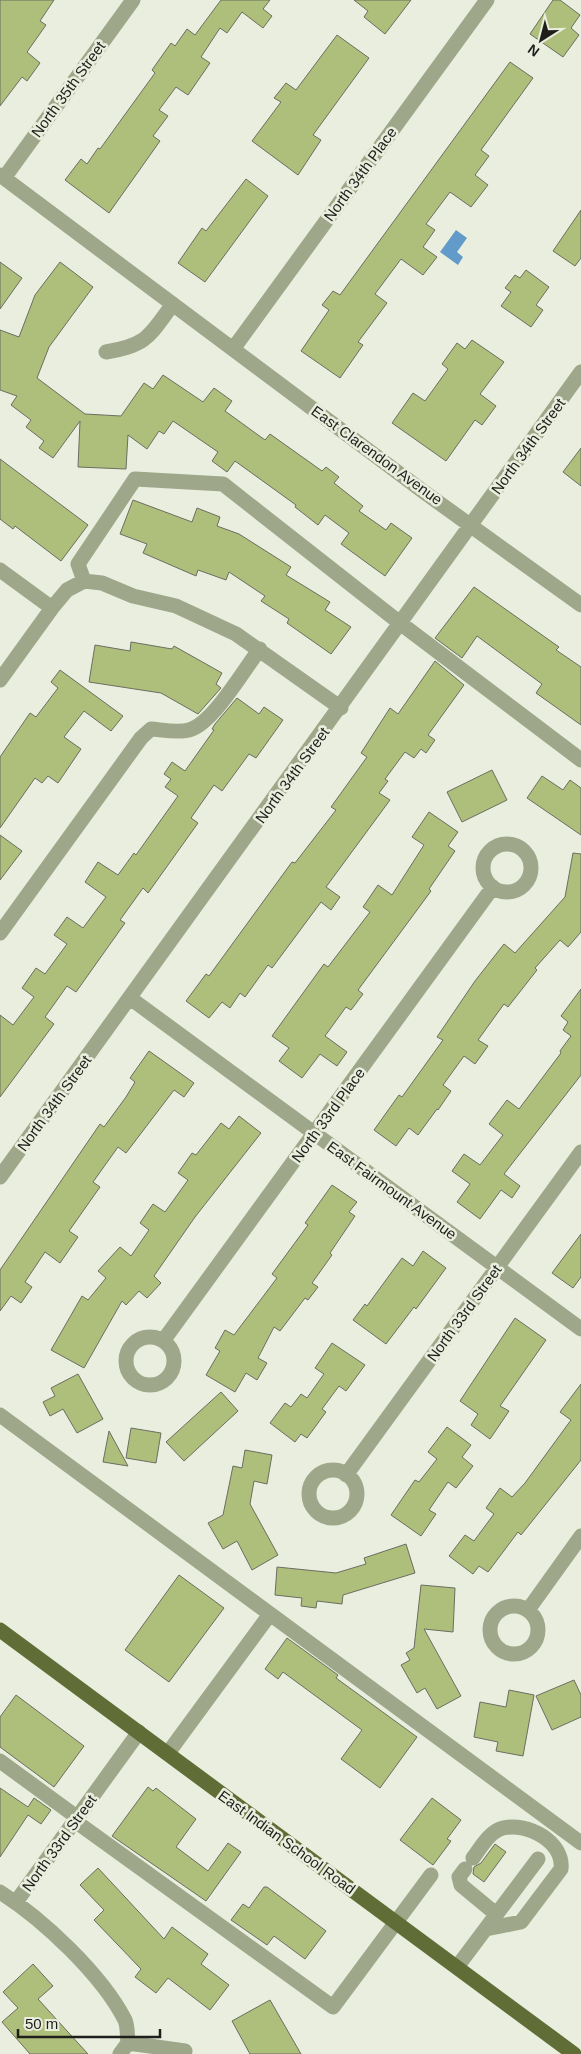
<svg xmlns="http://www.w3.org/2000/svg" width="581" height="2054" font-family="Helvetica,sans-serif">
<rect width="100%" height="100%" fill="#eaeede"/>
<path fill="#629bca" d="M 456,230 L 467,238 L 457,252 L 463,257 L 458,265 L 440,252 Z"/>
<path fill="#aebe7b" stroke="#6b6e61" d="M 0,0 L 54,0 L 40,21 L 46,25 L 27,52 L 40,63 L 27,81 L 22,77 L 0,106 Z
M 221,0 L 270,0 L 263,9 L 272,16 L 263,28 L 242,12 L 227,33 L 220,28 L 201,57 L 210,63 L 188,95 L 176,87 L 159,110 L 168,116 L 153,136 L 160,141 L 109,213 L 65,180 L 81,159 L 87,164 L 98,148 L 100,149 L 155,73 L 152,70 L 171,43 L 175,46 L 187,29 L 195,35 Z
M 354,0 L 411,0 L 385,34 L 364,17 L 368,11 Z
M 553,0 L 560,0 L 580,15 L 571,28 L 579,35 L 563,57 L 530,34 Z
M 337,35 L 369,58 L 313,135 L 321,140 L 298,175 L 252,141 L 281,102 L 274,98 L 286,83 L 296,90 Z
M 510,62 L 533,78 L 481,150 L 489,156 L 475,175 L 488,185 L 471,207 L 450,192 L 426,224 L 435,230 L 423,247 L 437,257 L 423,275 L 401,259 L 375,294 L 387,303 L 358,342 L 363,345 L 340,378 L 301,351 L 329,310 L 322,305 L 333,291 L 340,295 Z
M 246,179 L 268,196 L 205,282 L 178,263 L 202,228 L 206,231 Z
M 581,210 L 581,258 L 575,266 L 553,251 Z
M 0,262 L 22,278 L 0,309 Z
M 60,262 L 93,287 L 49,347 L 37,378 L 85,414 L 121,416 L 144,383 L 153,389 L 163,375 L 203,402 L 214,388 L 232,401 L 225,411 L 265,440 L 270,434 L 322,471 L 326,467 L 339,477 L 334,483 L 363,506 L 359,511 L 386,530 L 391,523 L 412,538 L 385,576 L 341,544 L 349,533 L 325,515 L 318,525 L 295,507 L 296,505 L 235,461 L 227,472 L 212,461 L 218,452 L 173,421 L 164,434 L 159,431 L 147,449 L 128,435 L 126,469 L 78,467 L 80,421 L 53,458 L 39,448 L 44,441 L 26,427 L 31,420 L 11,405 L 17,396 L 0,390 L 0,330 L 19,337 L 35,295 Z
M 526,270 L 549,287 L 536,305 L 543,310 L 531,327 L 501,306 L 511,292 L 505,288 L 515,275 L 520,278 Z
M 472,340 L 504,362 L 480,394 L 496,406 L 482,425 L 475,420 L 446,461 L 392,423 L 413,393 L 425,401 L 448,369 L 442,364 L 457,343 L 465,349 Z
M 581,448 L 581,486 L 563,472 Z
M 0,459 L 88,525 L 61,561 L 15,526 L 13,529 L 0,519 Z
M 133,500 L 192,522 L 197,508 L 220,517 L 217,526 L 239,534 L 291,567 L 286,575 L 330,602 L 325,610 L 351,627 L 331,654 L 287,623 L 289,619 L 261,601 L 265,596 L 229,572 L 226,580 L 198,570 L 196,576 L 143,553 L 147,544 L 120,534 Z
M 474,587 L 559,647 L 556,650 L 581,667 L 581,725 L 536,693 L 542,684 L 477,636 L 462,658 L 435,638 Z
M 131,642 L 172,649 L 174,646 L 222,673 L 216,684 L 221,688 L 198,714 L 161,693 L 89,682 L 95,645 L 130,651 Z
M 435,661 L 464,685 L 428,735 L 435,740 L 426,753 L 421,749 L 414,758 L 405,752 L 385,779 L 388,781 L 379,793 L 390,800 L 326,887 L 340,897 L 331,910 L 321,902 L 272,968 L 268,965 L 245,997 L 240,993 L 230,1008 L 222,1002 L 209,1018 L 186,1001 L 206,974 L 209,976 L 292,862 L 295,863 L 336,810 L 331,807 L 367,757 L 361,753 L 390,708 L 398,714 Z
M 60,670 L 123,716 L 111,731 L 84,711 L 64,737 L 81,749 L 58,783 L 48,776 L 42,783 L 35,778 L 0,828 L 0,757 L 30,713 L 36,717 L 58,688 L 51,682 Z
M 237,698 L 259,714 L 264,707 L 283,720 L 256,758 L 249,754 L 222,791 L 214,785 L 191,818 L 198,823 L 148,893 L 143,888 L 120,920 L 125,923 L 76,992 L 67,986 L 45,1017 L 54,1024 L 0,1097 L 0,1015 L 13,1025 L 34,997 L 22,988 L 36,968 L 45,974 L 67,944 L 54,935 L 67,917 L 83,928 L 106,897 L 85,882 L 98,862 L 118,875 L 134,853 L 136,855 L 178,796 L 165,787 L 171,779 L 164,774 L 172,762 L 185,771 L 214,730 L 212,729 L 215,724 Z
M 492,770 L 507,800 L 462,822 L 447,792 Z
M 542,776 L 563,790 L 570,780 L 581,788 L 581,835 L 527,798 Z
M 429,812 L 458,832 L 448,846 L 455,851 L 429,889 L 431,891 L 358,990 L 363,994 L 351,1010 L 346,1007 L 325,1036 L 347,1052 L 337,1066 L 320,1054 L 302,1078 L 279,1061 L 289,1048 L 272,1036 L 324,964 L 328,967 L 370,912 L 363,907 L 378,885 L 392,895 L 424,845 L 412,837 Z
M 0,835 L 22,851 L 0,880 Z
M 573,853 L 581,854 L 581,932 L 568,947 L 560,940 L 535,968 L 537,970 L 508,1007 L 504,1004 L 478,1040 L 488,1046 L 475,1064 L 464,1056 L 443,1085 L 451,1091 L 438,1110 L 437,1109 L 418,1135 L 409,1128 L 396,1146 L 374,1130 L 399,1095 L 402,1097 L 443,1040 L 437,1037 L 475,981 L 504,944 L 515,953 L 565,897 Z
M 581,989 L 581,1075 L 504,1174 L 520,1186 L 512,1198 L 501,1190 L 480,1219 L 457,1202 L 470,1184 L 452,1171 L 464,1154 L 480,1165 L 503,1135 L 489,1124 L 507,1100 L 519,1109 L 561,1053 L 560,1051 L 571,1036 L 563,1030 L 568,1022 L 561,1016 Z
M 149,1051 L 194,1083 L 184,1097 L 174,1090 L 126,1153 L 118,1147 L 93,1182 L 100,1187 L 69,1231 L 78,1237 L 60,1263 L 45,1252 L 25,1282 L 32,1287 L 21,1303 L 11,1296 L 0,1311 L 0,1270 L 100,1124 L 104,1127 L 126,1097 L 135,1082 L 130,1078 Z
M 239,1116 L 261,1133 L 195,1217 L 154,1276 L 161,1283 L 147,1298 L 139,1291 L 126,1305 L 122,1301 L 84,1368 L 51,1350 L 82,1296 L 88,1300 L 106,1278 L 98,1271 L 120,1247 L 131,1256 L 149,1230 L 140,1223 L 153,1204 L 165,1212 L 188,1180 L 178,1173 L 192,1153 L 196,1155 L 221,1123 L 229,1129 Z
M 332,1185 L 357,1202 L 349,1212 L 355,1216 L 330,1253 L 332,1255 L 312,1283 L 318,1287 L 308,1300 L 305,1298 L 280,1331 L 274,1327 L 258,1358 L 267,1363 L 257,1380 L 246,1373 L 235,1392 L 206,1375 L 220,1351 L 215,1348 L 225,1330 L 234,1335 L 277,1278 L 272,1274 L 308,1225 L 305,1223 Z
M 581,1234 L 581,1277 L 573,1288 L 552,1273 Z
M 423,1251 L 446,1268 L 416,1309 L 414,1307 L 386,1344 L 353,1320 L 365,1304 L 367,1306 L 402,1258 L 413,1266 Z
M 515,1318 L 546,1340 L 500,1406 L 509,1411 L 490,1439 L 471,1425 L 478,1414 L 460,1401 Z
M 332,1343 L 365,1365 L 346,1391 L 339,1386 L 322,1409 L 326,1412 L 307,1438 L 301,1434 L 295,1442 L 270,1423 L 285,1403 L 291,1407 L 301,1394 L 307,1398 L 324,1374 L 315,1368 Z
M 78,1374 L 103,1419 L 77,1433 L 63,1409 L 50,1416 L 43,1402 L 55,1396 L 51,1388 Z
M 581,1384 L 581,1460 L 521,1535 L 518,1532 L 488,1572 L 479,1566 L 473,1574 L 449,1556 L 465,1535 L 474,1541 L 494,1514 L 486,1508 L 500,1488 L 512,1497 L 525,1483 L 571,1420 L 560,1412 Z
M 221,1392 L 238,1411 L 184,1461 L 166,1442 Z
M 447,1427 L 471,1445 L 462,1457 L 473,1466 L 456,1488 L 448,1482 L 429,1510 L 436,1514 L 421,1536 L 391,1515 L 415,1480 L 419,1482 L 437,1459 L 428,1452 Z
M 131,1428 L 161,1433 L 156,1463 L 126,1458 Z
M 109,1431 L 128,1466 L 103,1462 Z
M 245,1450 L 272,1455 L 267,1484 L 254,1481 L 250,1504 L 278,1555 L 252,1570 L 237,1541 L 223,1549 L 208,1523 L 223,1515 L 233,1466 L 242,1468 Z
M 406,1544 L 415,1573 L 343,1595 L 342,1604 L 317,1601 L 316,1608 L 301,1606 L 302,1598 L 275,1595 L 277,1567 L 336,1573 L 366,1564 L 364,1558 Z
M 179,1575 L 224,1608 L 169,1682 L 125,1650 Z
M 421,1585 L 455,1588 L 453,1632 L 424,1629 L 461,1696 L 437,1709 L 425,1688 L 417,1693 L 401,1665 L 410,1660 L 406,1653 L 414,1648 Z
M 287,1638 L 338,1675 L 336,1678 L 417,1737 L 380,1788 L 341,1759 L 362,1730 L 283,1672 L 278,1679 L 265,1669 Z
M 574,1680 L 581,1695 L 581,1717 L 552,1730 L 536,1696 Z
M 509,1690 L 534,1695 L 523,1756 L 496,1751 L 498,1742 L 474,1737 L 480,1702 L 506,1707 Z
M 16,1695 L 84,1746 L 54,1787 L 0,1747 L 0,1717 Z
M 148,1787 L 153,1791 L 156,1788 L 196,1819 L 176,1847 L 208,1871 L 228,1843 L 241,1852 L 206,1901 L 112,1836 Z
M 0,1788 L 28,1807 L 34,1798 L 51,1810 L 41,1824 L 28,1815 L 0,1857 Z
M 432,1798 L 461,1820 L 447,1839 L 451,1841 L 433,1865 L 400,1840 Z
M 495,1844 L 506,1852 L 484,1882 L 473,1874 L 474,1867 L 481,1863 Z
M 98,1868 L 164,1939 L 172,1927 L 208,1954 L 201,1964 L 229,1985 L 210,2010 L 168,1978 L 156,1993 L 135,1977 L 141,1969 L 94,1920 L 104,1910 L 80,1885 Z
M 264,1887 L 267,1887 L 326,1931 L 305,1959 L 274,1936 L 267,1945 L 231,1920 L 243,1904 L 249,1908 Z
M 33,1964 L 53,1986 L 38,1999 L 88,2054 L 30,2054 L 2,2022 L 18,2008 L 3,1992 Z
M 270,2000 L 301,2054 L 250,2054 L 232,2021 Z"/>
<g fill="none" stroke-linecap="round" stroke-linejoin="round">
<path stroke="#9fa78a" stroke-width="15" d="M 0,175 L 424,492 L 581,605
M 4,178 L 133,0
M 233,349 L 487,0
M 106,352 C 148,345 149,336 173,304
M 0,570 L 52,608 L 67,590 L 84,581 L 102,583 L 133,596 L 176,606 L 236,634 L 341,708
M 84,581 L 78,564 L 135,479 L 223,484 L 400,623 L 581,760
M 0,680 L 52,608
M483 868a24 24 0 1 1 48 0a24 24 0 1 1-48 0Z
M 0,933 L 141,738 L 151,729 C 163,730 178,733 189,730 C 213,724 244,669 260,649
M 130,998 L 581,1329
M 0,1177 L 581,372
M126 1361a24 24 0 1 1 48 0a24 24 0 1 1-48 0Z
M 163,1341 L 493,887
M 0,1415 L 581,1843
M309 1494a24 24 0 1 1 48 0a24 24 0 1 1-48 0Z
M 346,1475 L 581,1152
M490 1630a24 24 0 1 1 48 0a24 24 0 1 1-48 0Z
M 528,1610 L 581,1536
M 168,1753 L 270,1614
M 0,1761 L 78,1818
M 75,1821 L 333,2007 L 431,1875
M 473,1858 C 481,1847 490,1831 503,1828 C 528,1822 564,1842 561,1869 L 521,1922 L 486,1929
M 465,1869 L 459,1877 L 461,1885 L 496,1914
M 0,1892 C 43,1919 102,1975 125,2020 C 128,2027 127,2036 128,2043 L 120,2054
M 16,1902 L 139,1732
M 457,1967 L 538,1859
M 128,2043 L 185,2051"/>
<path stroke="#616d37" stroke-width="15" d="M 0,1630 L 574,2054"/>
</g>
<g text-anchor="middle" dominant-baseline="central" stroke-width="5" stroke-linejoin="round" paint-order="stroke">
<g font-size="15" fill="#1e1f1a" stroke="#eaeede">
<text transform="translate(68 89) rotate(-54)">North 35th Street</text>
<text transform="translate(360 174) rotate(-54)">North 34th Place</text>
<text transform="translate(528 446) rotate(-54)">North 34th Street</text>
<text transform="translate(377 455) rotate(36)">East Clarendon Avenue</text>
<text transform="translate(292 775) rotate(-54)">North 34th Street</text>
<text transform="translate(54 1103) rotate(-54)">North 34th Street</text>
<text transform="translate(328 1115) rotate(-54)">North 33rd Place</text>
<text transform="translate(392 1190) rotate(36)">East Fairmount Avenue</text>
<text transform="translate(464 1313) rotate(-54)">North 33rd Street</text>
<text transform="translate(287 1842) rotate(36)">East Indian School Road</text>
<text transform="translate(59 1843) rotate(-54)">North 33rd Street</text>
</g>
</g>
<g transform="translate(541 40) rotate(216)" stroke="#eaeede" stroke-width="4" paint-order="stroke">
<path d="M0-4L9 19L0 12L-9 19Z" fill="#1e1f1a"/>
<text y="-8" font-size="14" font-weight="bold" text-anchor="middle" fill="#1e1f1a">N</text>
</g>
<path d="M18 2029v8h142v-8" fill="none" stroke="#1e1f1a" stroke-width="2.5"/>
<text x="25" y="2029" font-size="15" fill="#1e1f1a" stroke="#eaeede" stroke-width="4" paint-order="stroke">50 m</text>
</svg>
